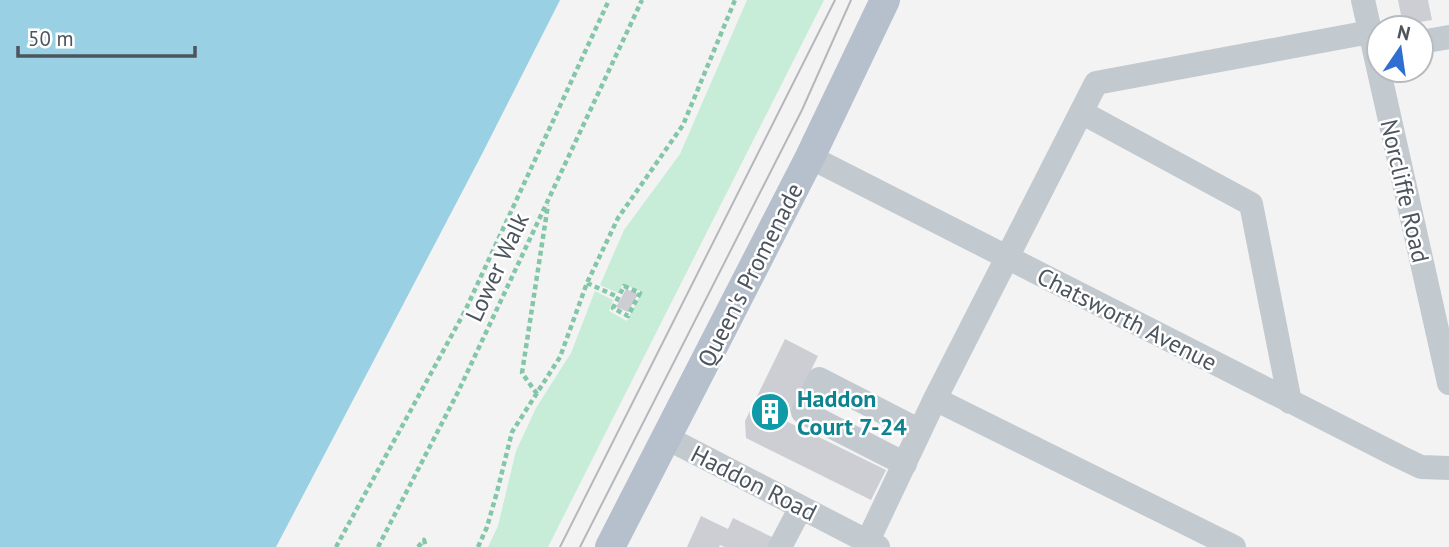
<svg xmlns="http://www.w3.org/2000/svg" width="1449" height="547" font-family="'PT Sans',sans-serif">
<rect width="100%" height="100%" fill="#f4f3f3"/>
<path fill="#c7ecd7" d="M 747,0 L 824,0 L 548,547 L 488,547 L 498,526 L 516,451 L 536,408 L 571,353 L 595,291 L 613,300 L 609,311 L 627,321 L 642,292 L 623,284 L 618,293 L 600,285 L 624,230 L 680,154 Z"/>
<path fill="#99d0e3" d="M 0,0 L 560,0 L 482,154 L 276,547 L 0,547 Z"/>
<path fill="#cdced4" d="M 1398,0 L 1428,0 L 1432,20 L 1403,25 Z
M 626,289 L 638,294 L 628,312 L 616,307 Z
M 785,339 L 818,356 L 786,421 L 886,470 L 871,500 L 746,438 L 745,421 Z
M 701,516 L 728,529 L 733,518 L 774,538 L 770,547 L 725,547 L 720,545 L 719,547 L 687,547 Z"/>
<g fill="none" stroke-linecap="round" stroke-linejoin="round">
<path stroke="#83c6a8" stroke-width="4.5" stroke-dasharray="5 3.5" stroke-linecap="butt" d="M 587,283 L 618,297
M 624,286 L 640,293 L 628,316 L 613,308 Z
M 537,394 L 522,373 L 548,205
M 336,547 L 465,311 L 609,0
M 378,547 L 458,392 L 642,0
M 418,547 L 424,540 L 426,547
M 478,547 L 487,527 L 497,492 L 512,432 L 560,357 L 587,283 L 618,218 L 683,125 L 735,0"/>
<path stroke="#c2c9cf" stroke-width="24" d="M 1363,0 L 1449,383
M 1421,42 L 1449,37
M 1081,112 L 1251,204 L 1290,402
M 810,157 L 1398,456 L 1421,467 L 1449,468
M 935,399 L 1234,547
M 667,438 L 878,547
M 905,464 L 803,412 L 819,379 L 920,431
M 780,547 L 801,507
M 865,547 L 935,399 L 1096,83 L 1370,32"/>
<path stroke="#b6c0cd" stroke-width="30" d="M 610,547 L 810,157 L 885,0"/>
<path stroke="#b5b7bb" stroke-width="2" d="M 560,547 L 835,0
M 580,547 L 802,110 L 851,0"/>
</g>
<defs>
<g id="building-disc" transform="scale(2.0125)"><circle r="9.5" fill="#0f9aa8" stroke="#fff"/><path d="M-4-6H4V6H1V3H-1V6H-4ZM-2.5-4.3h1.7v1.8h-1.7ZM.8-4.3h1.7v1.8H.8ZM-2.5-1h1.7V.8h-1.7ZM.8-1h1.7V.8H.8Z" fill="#fff"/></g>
</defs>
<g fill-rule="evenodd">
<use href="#building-disc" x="770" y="412"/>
</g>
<g text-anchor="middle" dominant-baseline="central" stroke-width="5" stroke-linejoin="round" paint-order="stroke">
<g font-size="24" fill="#4c545e" stroke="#fff">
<text transform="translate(1405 191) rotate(77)">Norcliffe Road</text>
<text transform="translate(497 267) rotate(-65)">Lower Walk</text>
<text transform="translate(750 275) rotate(-63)">Queen's Promenade</text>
<text transform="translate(1127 319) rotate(27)">Chatsworth Avenue</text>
<text transform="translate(754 483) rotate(27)">Haddon Road</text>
</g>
<g font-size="24" font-weight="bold" fill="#0d838f" stroke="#fff" text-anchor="start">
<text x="797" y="398">Haddon<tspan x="797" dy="28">Court 7-24</tspan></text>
</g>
</g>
<g transform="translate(1400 49) rotate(13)"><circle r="33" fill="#ffffff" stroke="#b7bbbf" stroke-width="2"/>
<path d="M0-5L12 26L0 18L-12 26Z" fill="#306fd1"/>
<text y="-10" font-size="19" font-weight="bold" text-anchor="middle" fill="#4c545e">N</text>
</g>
<path d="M18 46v10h177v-10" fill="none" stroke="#4c545e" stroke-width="3.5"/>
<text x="28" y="46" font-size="21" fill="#4c545e" stroke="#ffffff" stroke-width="5" paint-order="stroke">50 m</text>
</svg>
